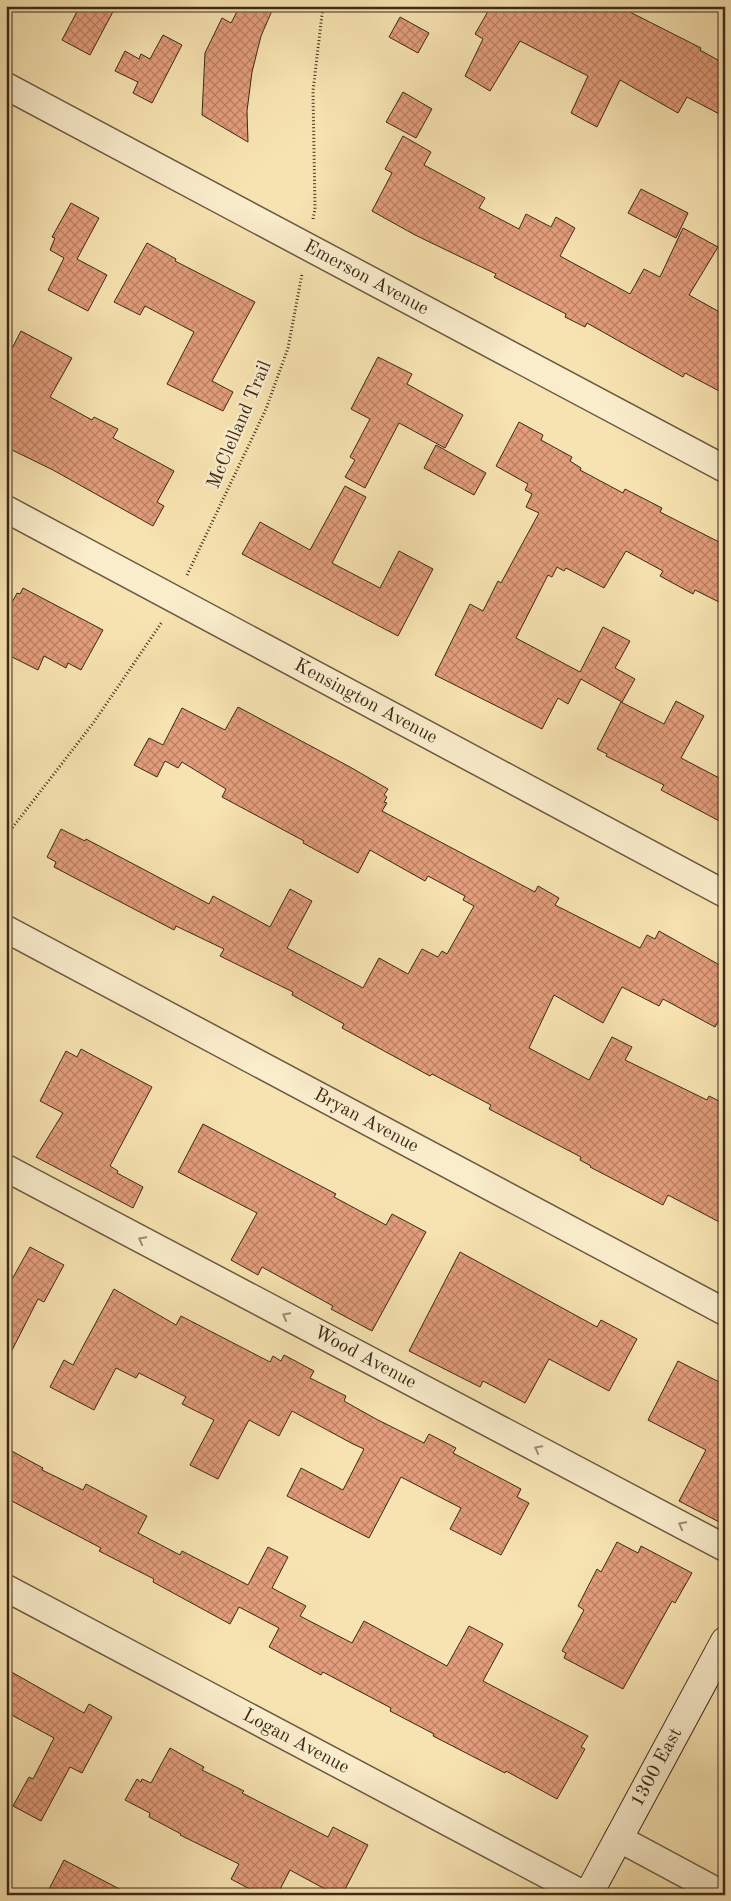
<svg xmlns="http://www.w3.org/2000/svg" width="731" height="1901" font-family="'Old Standard TT',serif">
<defs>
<pattern id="building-cross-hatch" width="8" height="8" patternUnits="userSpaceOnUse" patternTransform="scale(1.25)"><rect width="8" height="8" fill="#e39d7b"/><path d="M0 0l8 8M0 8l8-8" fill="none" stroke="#b98064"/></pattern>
</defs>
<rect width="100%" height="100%" fill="#f7e3b1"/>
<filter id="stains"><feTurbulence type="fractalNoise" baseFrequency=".004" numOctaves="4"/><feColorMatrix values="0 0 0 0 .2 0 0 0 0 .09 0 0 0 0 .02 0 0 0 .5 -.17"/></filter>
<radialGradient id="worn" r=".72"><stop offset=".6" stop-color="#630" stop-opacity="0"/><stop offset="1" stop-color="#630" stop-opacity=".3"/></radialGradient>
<path fill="url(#building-cross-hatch)" stroke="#3c291b" d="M 80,6 L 116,6 L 90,55 L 62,40 Z
M 240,6 L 274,6 L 261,36 L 252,72 L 247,111 L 248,142 L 202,115 L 205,53 L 222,18 L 231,23 Z
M 491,6 L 618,6 L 701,48 L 700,50 L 725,64 L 725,117 L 687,97 L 678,113 L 620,80 L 597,127 L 571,113 L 588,76 L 520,41 L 490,91 L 465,76 L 483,39 L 475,34 Z
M 400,17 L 429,33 L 418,53 L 389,37 Z
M 163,35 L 182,45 L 152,103 L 133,93 L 138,82 L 115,71 L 125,51 L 139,59 L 141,54 L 150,59 Z
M 403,92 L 432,109 L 416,138 L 386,122 Z
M 403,136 L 431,152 L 424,165 L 485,198 L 479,208 L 519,229 L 526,214 L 551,227 L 556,217 L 575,228 L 560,256 L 630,294 L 644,269 L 660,277 L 683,228 L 718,247 L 689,295 L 725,315 L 725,394 L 685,373 L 683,377 L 587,323 L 585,327 L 565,317 L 566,314 L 494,277 L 496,274 L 415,235 L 372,211 L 392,173 L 385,169 Z
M 641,189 L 688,213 L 676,238 L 628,213 Z
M 71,203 L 99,218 L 77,259 L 107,275 L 88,311 L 48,290 L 64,258 L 50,250 L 55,238 L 52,237 Z
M 147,243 L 176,259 L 175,261 L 255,302 L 212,381 L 233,392 L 223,411 L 167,384 L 194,332 L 145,306 L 140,315 L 114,302 Z
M 21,331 L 72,358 L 50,397 L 92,420 L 94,417 L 118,429 L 113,438 L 174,471 L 157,502 L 164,506 L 153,526 L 53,470 L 6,447 L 6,360 Z
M 378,357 L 412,374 L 407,384 L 463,415 L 445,448 L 399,423 L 365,488 L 345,477 L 355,460 L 350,457 L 370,419 L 351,409 Z
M 519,422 L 543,435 L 541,440 L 572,457 L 570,461 L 581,468 L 580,470 L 623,493 L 625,489 L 662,508 L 660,512 L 725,545 L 725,605 L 695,590 L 693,594 L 660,576 L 663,571 L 626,551 L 604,588 L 566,568 L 564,571 L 557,567 L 552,577 L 548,575 L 516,638 L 580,672 L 603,627 L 630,641 L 615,668 L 635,679 L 622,702 L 581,679 L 568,704 L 558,698 L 542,729 L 435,675 L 470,604 L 483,611 L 498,581 L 501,583 L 539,513 L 526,507 L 532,494 L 525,490 L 528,484 L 496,466 Z
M 436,445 L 486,473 L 474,495 L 424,468 Z
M 345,486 L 366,497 L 332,563 L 380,588 L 399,551 L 433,569 L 398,636 L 242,554 L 260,522 L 310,550 Z
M 23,588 L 103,630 L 81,670 L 68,663 L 66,668 L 44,656 L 38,670 L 6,654 L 6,614 L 17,593 L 20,594 Z
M 676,701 L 704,716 L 681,758 L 725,781 L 725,824 L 661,790 L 664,785 L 606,756 L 607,754 L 597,749 L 621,702 L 664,724 Z
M 238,707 L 350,767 L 388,789 L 384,795 L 387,797 L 384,802 L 387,803 L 382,811 L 535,892 L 538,886 L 559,898 L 555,905 L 640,948 L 647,935 L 655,939 L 659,931 L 725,968 L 725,1009 L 715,1027 L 663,999 L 659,1006 L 622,987 L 603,1023 L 554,995 L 529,1048 L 589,1080 L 612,1037 L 632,1047 L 625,1060 L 707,1100 L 709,1096 L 725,1104 L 725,1225 L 668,1195 L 663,1205 L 590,1167 L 591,1166 L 580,1160 L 581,1157 L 489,1109 L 491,1105 L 432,1074 L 430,1076 L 342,1028 L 344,1024 L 292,995 L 293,992 L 220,956 L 224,949 L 176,926 L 174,930 L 54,867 L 56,862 L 47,857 L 61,829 L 85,841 L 86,839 L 209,904 L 213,896 L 270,927 L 290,889 L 312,901 L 287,948 L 363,988 L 379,958 L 408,974 L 422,949 L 438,957 L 442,951 L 447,954 L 474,906 L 463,900 L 465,896 L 428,876 L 425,881 L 370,850 L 358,873 L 303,843 L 304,841 L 222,797 L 226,789 L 182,762 L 178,768 L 165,761 L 157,777 L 134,765 L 149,738 L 163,745 L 182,708 L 225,730 Z
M 81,1049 L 152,1087 L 110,1166 L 118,1171 L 117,1173 L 143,1187 L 133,1208 L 36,1157 L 63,1113 L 40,1101 L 66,1051 L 77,1057 Z
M 203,1124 L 336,1194 L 334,1197 L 386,1225 L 392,1214 L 426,1232 L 372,1331 L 331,1309 L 333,1306 L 262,1267 L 258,1275 L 231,1260 L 257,1213 L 178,1172 Z
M 30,1247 L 64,1265 L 44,1302 L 38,1299 L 6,1362 L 6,1290 Z
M 460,1252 L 597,1327 L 601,1320 L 637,1339 L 609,1391 L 549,1359 L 525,1403 L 483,1381 L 480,1387 L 409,1351 Z
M 114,1289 L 176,1325 L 181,1316 L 270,1362 L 273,1356 L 281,1361 L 284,1355 L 314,1371 L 310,1378 L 346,1396 L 344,1401 L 376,1419 L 424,1443 L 429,1434 L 456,1448 L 453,1453 L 521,1489 L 517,1497 L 529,1503 L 501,1555 L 450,1529 L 461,1508 L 401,1477 L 369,1538 L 287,1496 L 301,1468 L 343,1490 L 364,1449 L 353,1444 L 292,1411 L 279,1436 L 249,1420 L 218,1479 L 190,1465 L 214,1420 L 182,1404 L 186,1397 L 139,1373 L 136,1378 L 116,1368 L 94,1410 L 50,1387 L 64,1360 L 73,1365 Z
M 678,1361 L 725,1385 L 725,1525 L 679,1501 L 706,1450 L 648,1420 Z
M 6,1448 L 43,1468 L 42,1470 L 83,1490 L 86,1484 L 147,1516 L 138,1533 L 180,1555 L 182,1551 L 248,1585 L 268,1547 L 288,1557 L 272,1588 L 306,1606 L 300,1616 L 352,1643 L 364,1621 L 447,1666 L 469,1626 L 503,1644 L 483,1681 L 588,1736 L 581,1747 L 585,1749 L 557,1799 L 506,1771 L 505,1773 L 433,1736 L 434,1734 L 390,1711 L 391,1708 L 323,1672 L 321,1675 L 269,1647 L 279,1628 L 239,1607 L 230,1624 L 153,1582 L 154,1579 L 99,1551 L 101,1548 L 6,1498 Z
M 617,1542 L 638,1553 L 641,1546 L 692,1573 L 675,1603 L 672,1601 L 623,1689 L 564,1658 L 566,1653 L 562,1651 L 584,1610 L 578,1606 L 597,1569 L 601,1572 Z
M 6,1669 L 84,1713 L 89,1704 L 112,1717 L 82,1773 L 70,1767 L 41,1821 L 13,1806 L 29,1777 L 33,1779 L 54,1738 L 6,1712 Z
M 170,1748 L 204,1767 L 202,1770 L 244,1791 L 242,1793 L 328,1837 L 333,1827 L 368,1845 L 342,1895 L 336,1895 L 290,1870 L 277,1895 L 261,1895 L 231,1879 L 239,1864 L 180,1835 L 181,1834 L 149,1817 L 150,1813 L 125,1800 L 137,1779 L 141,1782 L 142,1779 L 151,1783 Z
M 64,1860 L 131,1895 L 46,1895 Z"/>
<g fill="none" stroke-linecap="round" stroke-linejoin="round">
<g stroke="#6b5840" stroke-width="29">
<g id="minor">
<path id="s1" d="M 6,86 L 725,469"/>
<path id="s2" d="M 6,509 L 725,894"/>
<path id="s3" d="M 6,929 L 725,1312"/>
<path id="s4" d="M 6,1168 L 725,1548"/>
<path id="s5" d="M 6,1588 L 585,1895"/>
<path d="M 618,1838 L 724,1895"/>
</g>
</g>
<g stroke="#3c291b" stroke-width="30">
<g id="secondary">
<path id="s6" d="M 588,1895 L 725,1641"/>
</g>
</g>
<path stroke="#3c291b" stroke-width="3" stroke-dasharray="1 2.5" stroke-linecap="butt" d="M 313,219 L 315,209 L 313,91 L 323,6
M 187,575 L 266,409 L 288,348 L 302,274
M 6,836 L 94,722 L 162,622"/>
<use href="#minor" stroke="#faedcc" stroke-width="26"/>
<use href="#secondary" stroke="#faedcc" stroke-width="28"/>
</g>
<defs><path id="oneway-chevron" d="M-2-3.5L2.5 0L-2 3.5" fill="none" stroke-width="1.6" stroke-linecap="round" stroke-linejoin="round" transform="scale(1.25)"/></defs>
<g stroke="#9b8b74">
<use href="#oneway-chevron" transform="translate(142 1240) rotate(-152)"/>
<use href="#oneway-chevron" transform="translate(286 1316) rotate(-152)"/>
<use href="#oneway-chevron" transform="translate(538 1449) rotate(-152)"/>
<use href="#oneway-chevron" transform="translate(682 1525) rotate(-152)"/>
</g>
<g text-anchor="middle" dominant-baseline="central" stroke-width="5" stroke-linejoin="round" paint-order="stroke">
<g font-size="19" fill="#3c291b" stroke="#faedcc">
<text stroke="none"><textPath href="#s1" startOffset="408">Emerson Avenue</textPath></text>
<text transform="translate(240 425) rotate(-67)">McClelland Trail</text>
<text stroke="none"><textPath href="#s2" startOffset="408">Kensington Avenue</textPath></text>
<text stroke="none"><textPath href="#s3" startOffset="408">Bryan Avenue</textPath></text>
<text stroke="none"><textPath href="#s4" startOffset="406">Wood Avenue</textPath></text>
<text stroke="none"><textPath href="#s5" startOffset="328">Logan Avenue</textPath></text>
<text stroke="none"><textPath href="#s6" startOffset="145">1300 East</textPath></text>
</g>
</g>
<rect width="731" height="1901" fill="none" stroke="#f7e3b1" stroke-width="25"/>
<rect x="8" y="8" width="716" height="1886" fill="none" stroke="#3c291b" stroke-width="2.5"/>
<rect x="12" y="12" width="706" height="1876" fill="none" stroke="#3c291b"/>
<rect width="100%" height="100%" filter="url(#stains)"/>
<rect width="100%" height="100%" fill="url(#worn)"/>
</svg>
